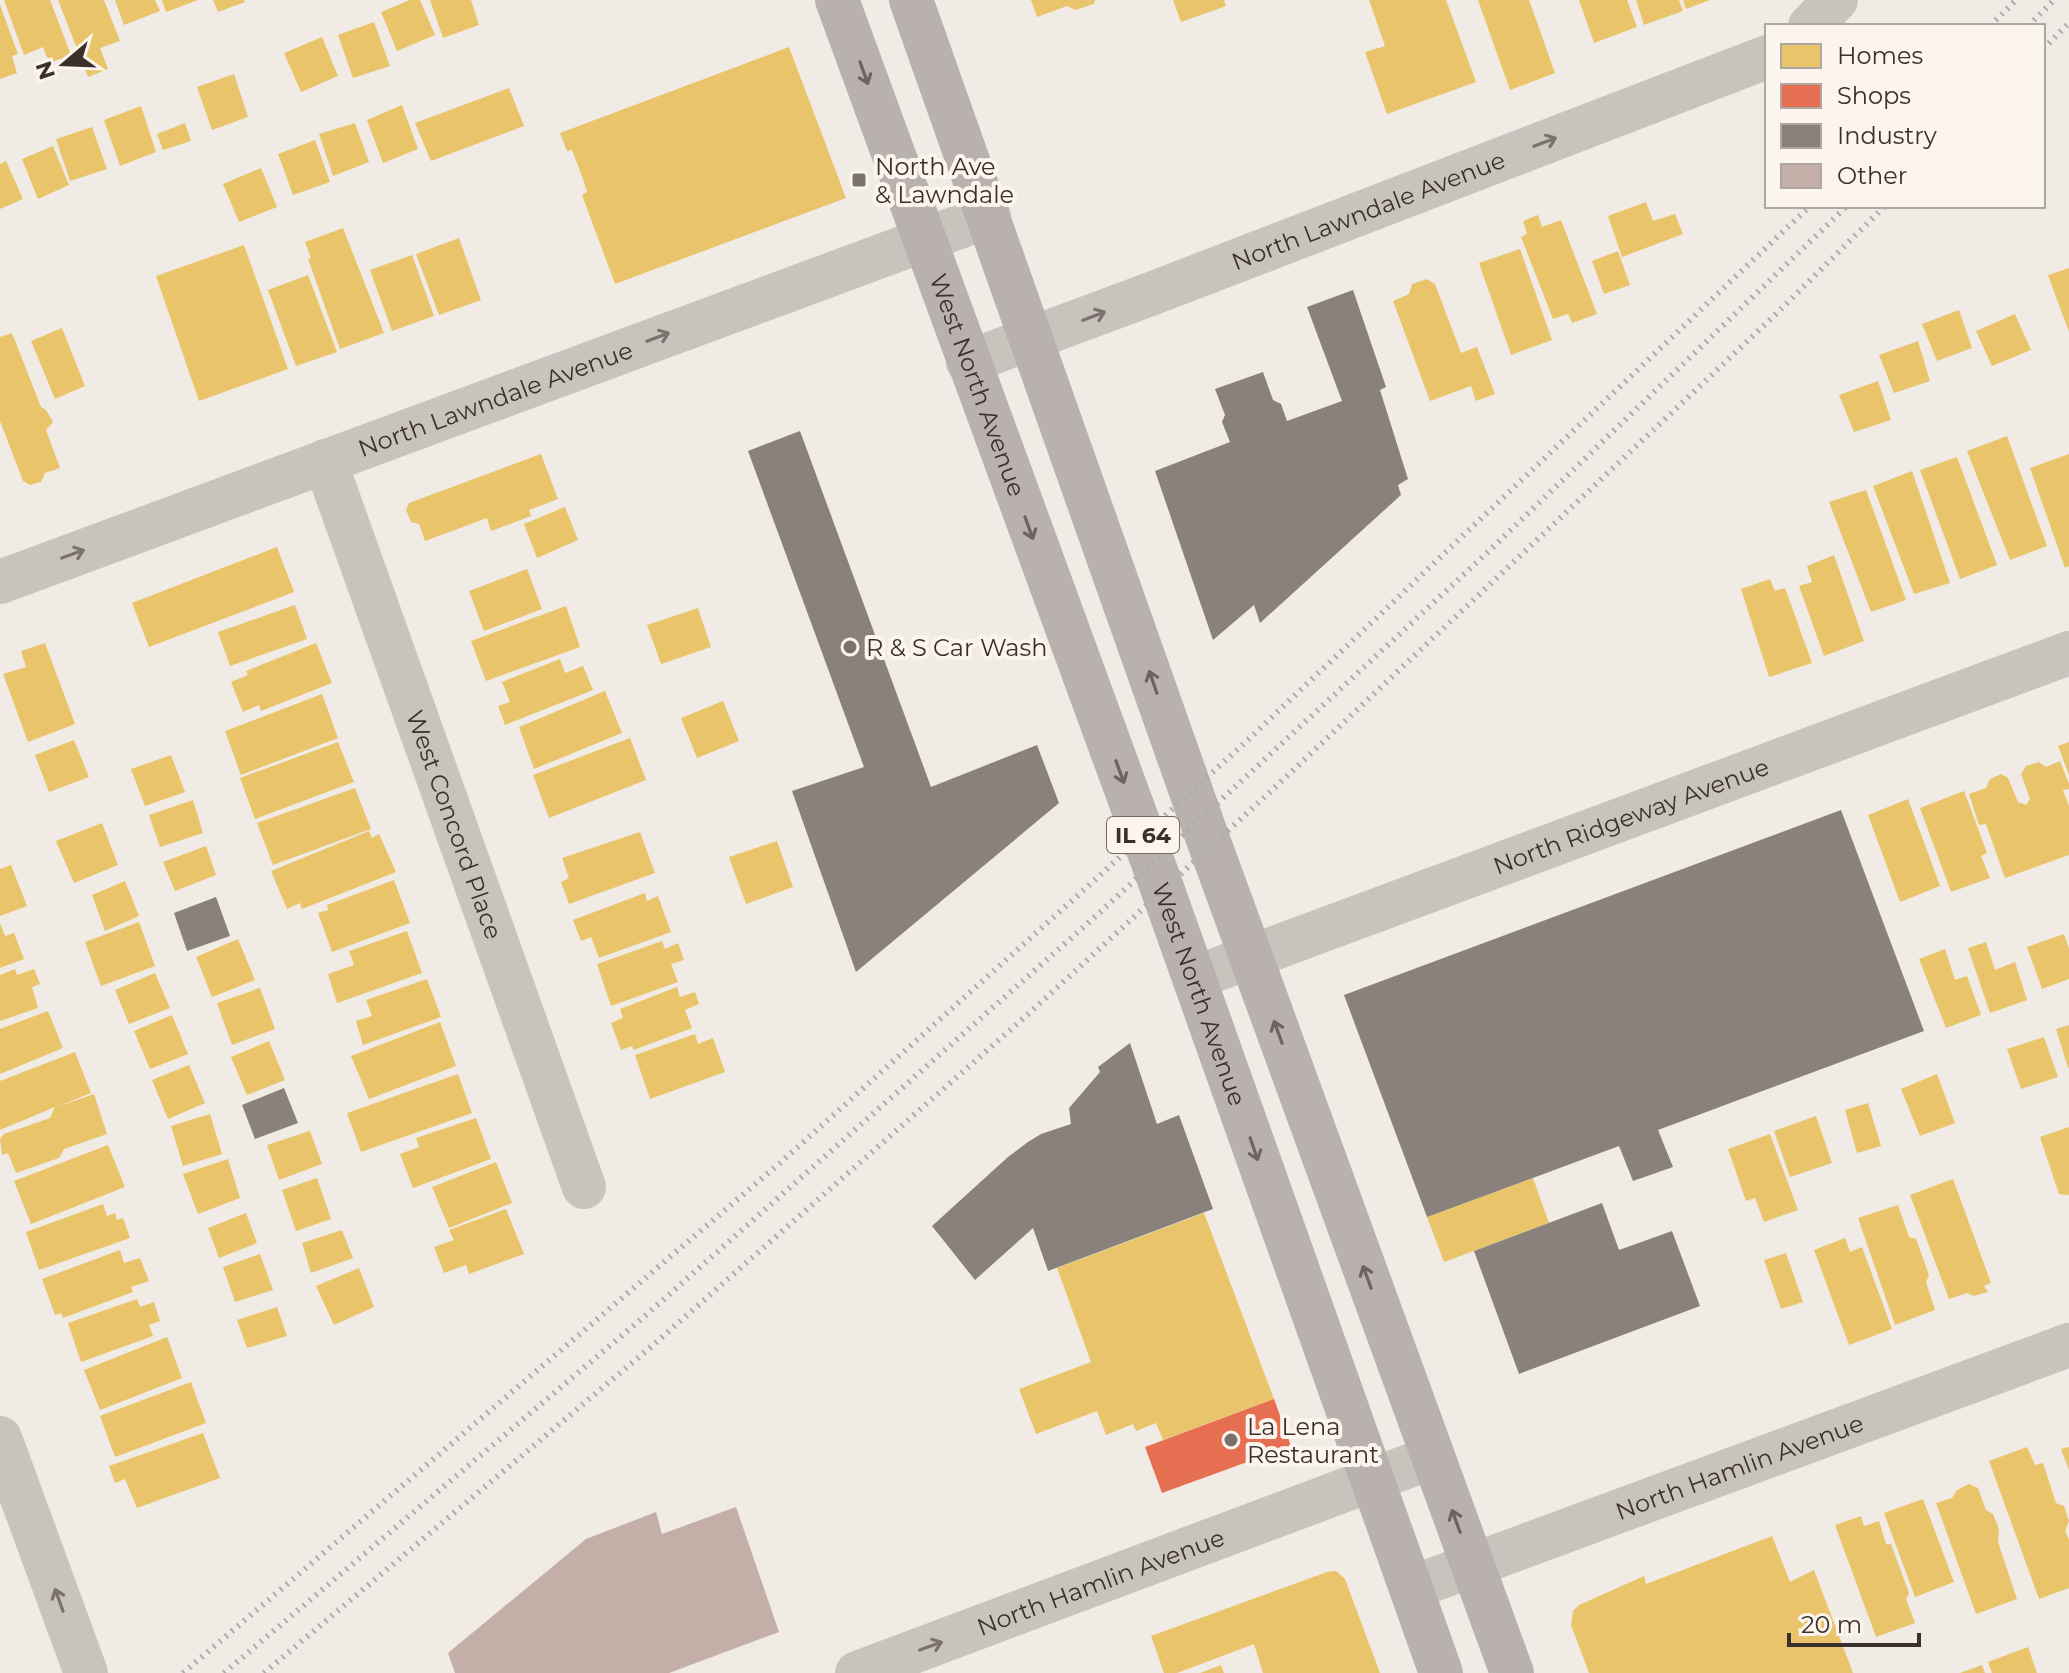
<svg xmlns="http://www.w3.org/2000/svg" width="2069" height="1673" font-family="Montserrat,sans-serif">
<rect width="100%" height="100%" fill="#f0ebe5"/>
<path fill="#e9c46a" d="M 4,0 L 50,0 L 71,55 L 49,63 L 43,47 L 24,55 Z
M 58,0 L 104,0 L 120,41 L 100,48 L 108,69 L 88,77 Z
M 115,0 L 155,0 L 160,11 L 124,25 Z
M 162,0 L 198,0 L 166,12 Z
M 213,0 L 244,0 L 245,2 L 218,12 Z
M 410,0 L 420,0 L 435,35 L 397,51 L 381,12 Z
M 430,0 L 471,0 L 479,25 L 443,38 Z
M 1031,0 L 1095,0 L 1094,4 L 1075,10 L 1067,6 L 1037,17 Z
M 1173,0 L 1224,0 L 1226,6 L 1181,22 Z
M 1369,0 L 1446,0 L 1476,82 L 1387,114 L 1365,52 L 1385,46 Z
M 1478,0 L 1529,0 L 1555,73 L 1510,90 Z
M 1579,0 L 1627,0 L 1637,27 L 1594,43 Z
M 1636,0 L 1679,0 L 1683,11 L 1644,25 Z
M 1683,0 L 1710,0 L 1686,9 Z
M 0,5 L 18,54 L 12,56 L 17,73 L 0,79 Z
M 374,22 L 390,66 L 353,78 L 338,35 Z
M 322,37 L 338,76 L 301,92 L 284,53 Z
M 789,47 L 846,198 L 615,284 L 582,195 L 587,192 L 583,179 L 572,150 L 567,151 L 560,133 Z
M 234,74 L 248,117 L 212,130 L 197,87 Z
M 509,88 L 524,126 L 431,161 L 415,123 Z
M 402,105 L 418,149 L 383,163 L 367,120 Z
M 141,106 L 156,152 L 120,166 L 104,120 Z
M 185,123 L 191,141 L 163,150 L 157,134 Z
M 355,123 L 369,162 L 333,176 L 319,134 Z
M 92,127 L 107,169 L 70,181 L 56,139 Z
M 315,140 L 330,182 L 293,195 L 278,154 Z
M 53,146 L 69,185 L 38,199 L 22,159 Z
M 6,161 L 23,199 L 0,209 L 0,164 Z
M 261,168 L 277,207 L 239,222 L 223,184 Z
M 1646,202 L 1653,221 L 1675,214 L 1683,234 L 1622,257 L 1608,216 Z
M 1538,215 L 1542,227 L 1561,220 L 1597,314 L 1572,323 L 1568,314 L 1553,319 L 1521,237 L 1527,234 L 1523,221 Z
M 343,228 L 384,333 L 340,349 L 308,259 L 311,258 L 305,242 Z
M 459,238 L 481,300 L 439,315 L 416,254 Z
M 244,245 L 288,369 L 199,401 L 156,276 Z
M 1520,249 L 1552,340 L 1511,355 L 1479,263 Z
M 1618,251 L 1630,285 L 1604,294 L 1592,261 Z
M 412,255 L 434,316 L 392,331 L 370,270 Z
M 2069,268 L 2069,332 L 2048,275 Z
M 308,275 L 337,352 L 296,366 L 268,290 Z
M 1427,279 L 1435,284 L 1461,353 L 1477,347 L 1495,394 L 1476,401 L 1471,386 L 1430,401 L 1393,301 L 1409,294 L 1412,284 Z
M 1959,310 L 1972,348 L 1937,361 L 1922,324 Z
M 2015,314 L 2031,350 L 1992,366 L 1976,331 Z
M 62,328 L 85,386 L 55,399 L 31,341 Z
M 12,333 L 41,407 L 46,410 L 53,422 L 46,430 L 60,468 L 45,473 L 41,482 L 30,485 L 23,481 L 0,421 L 0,337 Z
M 1918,341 L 1930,381 L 1894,393 L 1879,355 Z
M 1878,381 L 1891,420 L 1854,432 L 1839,395 Z
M 2007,436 L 2047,546 L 2010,560 L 1967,451 Z
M 541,454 L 558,499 L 529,510 L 531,516 L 491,531 L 487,518 L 425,541 L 419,524 L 411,522 L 406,510 L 409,503 Z
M 2069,454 L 2069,566 L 2065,568 L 2030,468 Z
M 1957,457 L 1997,565 L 1960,579 L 1920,470 Z
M 1912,471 L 1950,583 L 1914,594 L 1873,486 Z
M 1866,490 L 1906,600 L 1871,612 L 1829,502 Z
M 565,507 L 578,540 L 537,558 L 524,524 Z
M 277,547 L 294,592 L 149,647 L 132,603 Z
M 1834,555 L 1864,641 L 1824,656 L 1799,586 L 1812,582 L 1807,566 Z
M 527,569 L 542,609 L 484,631 L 469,591 Z
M 1770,579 L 1775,591 L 1785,588 L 1812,663 L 1769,677 L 1741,589 Z
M 295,605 L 307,639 L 230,666 L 218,632 Z
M 566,606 L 580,647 L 486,681 L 471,641 Z
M 698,608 L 711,647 L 661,664 L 647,625 Z
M 45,643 L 75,724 L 28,742 L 3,674 L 26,667 L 21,651 Z
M 316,643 L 332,683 L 261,711 L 259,705 L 243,712 L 231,682 L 248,675 L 246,671 Z
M 560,659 L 565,673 L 583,666 L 593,690 L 505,725 L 498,706 L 510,702 L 502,682 Z
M 605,691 L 622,733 L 534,769 L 519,727 Z
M 322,694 L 338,738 L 241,775 L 225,731 Z
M 723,701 L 739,741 L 697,758 L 681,718 Z
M 630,738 L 646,780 L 549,818 L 533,775 Z
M 74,740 L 89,777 L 49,792 L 35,755 Z
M 338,742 L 354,782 L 255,819 L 240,778 Z
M 2069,742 L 2069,775 L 2058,746 Z
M 171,755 L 185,792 L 145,806 L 131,769 Z
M 2060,761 L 2069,784 L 2069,789 L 2063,790 L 2069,806 L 2069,855 L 2005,878 L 1986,824 L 1979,825 L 1969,794 L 1986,788 L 1990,779 L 2001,774 L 2008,778 L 2018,802 L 2026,805 L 2030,799 L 2021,774 L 2026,766 L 2039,762 L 2046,767 Z
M 355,788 L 371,829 L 273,865 L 257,823 Z
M 1964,791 L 1987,853 L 1981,856 L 1990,878 L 1951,892 L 1920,808 Z
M 1908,799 L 1940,886 L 1900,902 L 1868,815 Z
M 193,800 L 203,833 L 160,847 L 149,815 Z
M 102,823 L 118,865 L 74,883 L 56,841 Z
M 369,831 L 372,838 L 379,834 L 396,872 L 302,909 L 300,903 L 287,909 L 271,871 Z
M 640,832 L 655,873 L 569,904 L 561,882 L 569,878 L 562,858 Z
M 777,841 L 793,887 L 746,904 L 729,857 Z
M 206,846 L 216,875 L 175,891 L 163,862 Z
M 11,865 L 27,906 L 0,916 L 0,869 Z
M 394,880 L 410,923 L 332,952 L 318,913 L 328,910 L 327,905 Z
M 125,881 L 139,916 L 105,931 L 92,895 Z
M 645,893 L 647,901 L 658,896 L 671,932 L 599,958 L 591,937 L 581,941 L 573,920 Z
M 139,922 L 155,966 L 101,986 L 85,942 Z
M 0,923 L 5,936 L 14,933 L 24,959 L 0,968 Z
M 407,931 L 422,973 L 337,1003 L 328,974 L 354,965 L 349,951 Z
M 2064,934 L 2069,949 L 2069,979 L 2042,989 L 2027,947 Z
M 238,939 L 255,980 L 212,997 L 196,957 Z
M 662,941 L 665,949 L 678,943 L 684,960 L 671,964 L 678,982 L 611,1006 L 597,964 Z
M 1986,942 L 1995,970 L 2015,962 L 2027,1000 L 1990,1013 L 1968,948 Z
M 1945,949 L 1955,980 L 1967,976 L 1981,1015 L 1946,1028 L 1919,959 Z
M 15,969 L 17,975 L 34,969 L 40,984 L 32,987 L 38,1008 L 0,1021 L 0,975 Z
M 155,973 L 170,1008 L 129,1024 L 115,990 Z
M 427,979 L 441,1017 L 363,1045 L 356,1021 L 372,1016 L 366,1000 Z
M 677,987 L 680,997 L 695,992 L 699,1004 L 685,1010 L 692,1028 L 634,1050 L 632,1046 L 621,1050 L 611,1023 L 623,1018 L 620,1009 Z
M 260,988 L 275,1029 L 232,1045 L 217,1003 Z
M 48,1011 L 63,1048 L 0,1074 L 0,1029 Z
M 172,1015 L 188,1054 L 150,1069 L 134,1031 Z
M 440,1022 L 456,1066 L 369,1099 L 351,1056 Z
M 2069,1025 L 2069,1067 L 2068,1068 L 2056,1029 Z
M 695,1034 L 698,1044 L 713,1038 L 725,1072 L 650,1099 L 635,1055 Z
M 2044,1037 L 2058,1077 L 2021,1089 L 2007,1049 Z
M 269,1041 L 285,1080 L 247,1095 L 231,1057 Z
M 75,1052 L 91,1093 L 57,1107 L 94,1094 L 107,1134 L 64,1149 L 59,1158 L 16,1173 L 8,1153 L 2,1155 L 0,1139 L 4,1134 L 50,1118 L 55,1107 L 0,1130 L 0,1081 Z
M 189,1065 L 205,1103 L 168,1119 L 152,1080 Z
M 458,1074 L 472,1113 L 361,1152 L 347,1113 Z
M 1937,1074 L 1955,1123 L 1920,1136 L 1901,1089 Z
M 1868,1103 L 1881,1146 L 1857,1153 L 1845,1110 Z
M 210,1114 L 222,1154 L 183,1166 L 171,1126 Z
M 1816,1116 L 1832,1163 L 1790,1177 L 1774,1131 Z
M 476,1118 L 491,1159 L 413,1188 L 400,1154 L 419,1147 L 416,1138 Z
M 2069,1127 L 2069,1195 L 2059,1194 L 2040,1137 Z
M 310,1131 L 322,1164 L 279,1180 L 267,1145 Z
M 1770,1134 L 1798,1210 L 1764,1222 L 1755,1198 L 1746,1201 L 1728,1149 Z
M 108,1145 L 125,1187 L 31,1224 L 14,1181 Z
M 228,1159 L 240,1198 L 198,1214 L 183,1174 Z
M 496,1162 L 512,1203 L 449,1228 L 432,1187 Z
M 317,1178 L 331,1219 L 296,1231 L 282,1190 Z
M 1533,1178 L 1549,1223 L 1444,1262 L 1427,1217 Z
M 1953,1179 L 1991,1283 L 1984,1286 L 1988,1292 L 1974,1296 L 1967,1293 L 1949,1299 L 1910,1195 Z
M 103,1204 L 107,1216 L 115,1213 L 117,1220 L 123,1218 L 130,1238 L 39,1270 L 26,1232 Z
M 1898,1205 L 1909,1237 L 1916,1239 L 1929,1275 L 1926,1282 L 1935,1310 L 1895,1325 L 1858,1218 Z
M 506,1209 L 524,1254 L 469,1274 L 466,1265 L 444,1273 L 434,1247 L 454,1240 L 449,1230 Z
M 246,1213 L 257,1243 L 219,1258 L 208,1228 Z
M 1204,1213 L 1274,1399 L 1163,1440 L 1156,1423 L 1136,1431 L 1133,1424 L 1106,1435 L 1097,1411 L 1036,1434 L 1019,1389 L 1091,1362 L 1057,1268 Z
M 342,1230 L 353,1258 L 311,1273 L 302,1243 Z
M 1845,1238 L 1850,1252 L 1862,1247 L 1892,1329 L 1849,1345 L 1814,1250 Z
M 120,1250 L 124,1263 L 140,1258 L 149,1281 L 131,1287 L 133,1292 L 63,1318 L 61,1313 L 55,1315 L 42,1279 Z
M 1786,1253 L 1803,1302 L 1781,1309 L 1764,1260 Z
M 260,1254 L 273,1290 L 235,1302 L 223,1267 Z
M 359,1268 L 374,1307 L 334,1325 L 316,1286 Z
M 137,1299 L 140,1307 L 154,1302 L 160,1321 L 149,1325 L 153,1336 L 81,1362 L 68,1323 Z
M 277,1307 L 287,1336 L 247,1348 L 237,1320 Z
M 167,1337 L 182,1378 L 100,1410 L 84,1370 Z
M 191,1382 L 206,1423 L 115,1457 L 100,1416 Z
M 203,1433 L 220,1478 L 137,1508 L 125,1479 L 115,1483 L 109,1466 Z
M 2027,1447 L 2035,1465 L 2043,1463 L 2056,1503 L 2064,1506 L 2069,1521 L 2065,1531 L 2069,1540 L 2069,1588 L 2039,1599 L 1989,1461 Z
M 2069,1447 L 2069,1470 L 2061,1449 Z
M 1969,1484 L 1978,1488 L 1986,1510 L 1993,1514 L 1999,1529 L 1998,1542 L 2017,1599 L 1976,1614 L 1936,1503 L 1952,1498 L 1957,1490 Z
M 1923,1499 L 1954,1582 L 1915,1597 L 1884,1513 Z
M 1861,1516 L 1864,1526 L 1879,1521 L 1886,1544 L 1891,1544 L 1909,1593 L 1906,1599 L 1915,1623 L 1876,1637 L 1835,1525 Z
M 1772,1536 L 1790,1582 L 1814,1570 L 1853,1673 L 1589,1673 L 1571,1625 L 1573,1611 L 1579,1605 L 1644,1576 L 1646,1584 Z
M 1336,1571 L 1345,1579 L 1380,1673 L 1263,1673 L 1254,1644 L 1177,1673 L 1164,1673 L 1151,1636 L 1327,1572 Z
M 2028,1647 L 2037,1673 L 1992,1673 L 1988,1662 Z
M 1221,1665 L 1224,1673 L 1200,1673 Z
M 1982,1665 L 1985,1673 L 1960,1673 Z"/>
<path fill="#e76f51" d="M 1274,1399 L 1291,1446 L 1162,1493 L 1145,1447 Z"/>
<path fill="#8a817c" d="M 1353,290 L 1386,387 L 1380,390 L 1408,479 L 1398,485 L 1401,495 L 1260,623 L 1254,605 L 1213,640 L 1155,471 L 1230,442 L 1222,422 L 1225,415 L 1215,389 L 1263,372 L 1273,400 L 1281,404 L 1287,421 L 1342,401 L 1307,307 Z
M 800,431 L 931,787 L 1037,745 L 1059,803 L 856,972 L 792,791 L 864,767 L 748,451 Z
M 1841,810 L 1924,1031 L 1658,1130 L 1673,1167 L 1633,1181 L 1619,1146 L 1427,1217 L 1344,995 Z
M 216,897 L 230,936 L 187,951 L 174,913 Z
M 1130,1043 L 1157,1124 L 1179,1115 L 1213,1209 L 1048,1271 L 1033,1228 L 975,1280 L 932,1226 L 1008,1157 L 1028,1142 L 1041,1134 L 1071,1124 L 1069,1108 L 1100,1072 L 1098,1067 Z
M 284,1088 L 298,1123 L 255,1139 L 242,1105 Z
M 1602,1203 L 1619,1250 L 1672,1231 L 1700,1306 L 1519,1374 L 1474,1251 Z"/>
<path fill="#c3afa7" d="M 736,1507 L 779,1632 L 669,1673 L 455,1673 L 448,1653 L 586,1539 L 656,1512 L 662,1534 Z"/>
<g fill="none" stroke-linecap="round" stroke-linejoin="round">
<g stroke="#c9c3be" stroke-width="44">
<path d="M 1810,26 L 1836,0"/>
<path id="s1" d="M 968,362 L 1148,295 L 1767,57"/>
<path id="s2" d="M 325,461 L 584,1187"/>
<path id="s3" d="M 0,582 L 989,216"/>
<path id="s4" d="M 1194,978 L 2069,653"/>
<path d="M 0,1438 L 86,1673"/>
<path id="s5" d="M 1411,1588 L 2069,1345"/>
<path id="s6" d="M 857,1673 L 1433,1457"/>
</g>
<g stroke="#b8b1ad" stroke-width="44">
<path id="s7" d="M 837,0 L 1156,871 L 1441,1673"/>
<path d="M 911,0 L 1205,831 L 1512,1673"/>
</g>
<path stroke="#b1aca8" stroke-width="6" stroke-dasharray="2 6" stroke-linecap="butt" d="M 1990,26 L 2016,0
M 2028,26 L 2054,0
M 2043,49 L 2069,23
M 183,1673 L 780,1163 L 1086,888 L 1250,738 L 1810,206
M 224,1673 L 646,1315 L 1096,916 L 1489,551 L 1847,206
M 264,1673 L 652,1346 L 1025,1017 L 1270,792 L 1774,316 L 1885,206"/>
</g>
<defs><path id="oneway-shaft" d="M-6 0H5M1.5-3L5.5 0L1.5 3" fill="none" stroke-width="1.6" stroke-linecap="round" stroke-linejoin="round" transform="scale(2)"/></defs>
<g stroke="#6d645f">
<use href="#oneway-shaft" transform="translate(864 73) rotate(70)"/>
<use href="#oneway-shaft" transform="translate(1029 528) rotate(70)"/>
<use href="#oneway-shaft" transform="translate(1153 682) rotate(-109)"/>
<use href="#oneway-shaft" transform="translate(1120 772) rotate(70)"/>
<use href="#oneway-shaft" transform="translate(1278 1032) rotate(-110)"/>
<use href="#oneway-shaft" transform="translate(1254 1149) rotate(71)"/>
<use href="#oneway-shaft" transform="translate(1367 1277) rotate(-110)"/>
<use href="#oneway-shaft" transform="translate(1456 1521) rotate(-110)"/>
</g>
<g stroke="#7b726d">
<use href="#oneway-shaft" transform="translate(1545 142) rotate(-21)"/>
<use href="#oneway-shaft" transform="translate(1094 316) rotate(-21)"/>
<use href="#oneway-shaft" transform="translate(658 337) rotate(-21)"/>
<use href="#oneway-shaft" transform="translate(73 554) rotate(-20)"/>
<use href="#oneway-shaft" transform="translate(59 1600) rotate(-110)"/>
<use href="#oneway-shaft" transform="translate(931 1646) rotate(-20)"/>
</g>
<g fill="#7a716c" stroke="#fbf5ee" stroke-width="3">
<rect x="851" y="172" width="16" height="16" rx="4"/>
<circle cx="850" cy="647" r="8"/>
<circle cx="1231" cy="1440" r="8"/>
</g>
<g text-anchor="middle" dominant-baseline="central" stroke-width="8" stroke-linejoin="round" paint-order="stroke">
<rect fill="#fbf5ee" stroke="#756b66" stroke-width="2" x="1107" y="817" width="72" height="36" rx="6"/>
<g font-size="22" font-weight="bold" fill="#3b302b">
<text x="1143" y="835">IL 64</text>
</g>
<g font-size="24" fill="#3b302b" stroke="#fbf5ee" text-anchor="start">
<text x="875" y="166">North Ave<tspan x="875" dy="28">&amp; Lawndale</tspan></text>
<text x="866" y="647">R &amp; S Car Wash</text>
<text x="1247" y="1426">La Lena<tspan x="1247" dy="28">Restaurant</tspan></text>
</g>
<g font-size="24" fill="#3b302b" stroke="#fbf5ee">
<text stroke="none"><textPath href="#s1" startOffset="428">North Lawndale Avenue</textPath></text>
<text stroke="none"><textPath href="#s7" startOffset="410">West North Avenue</textPath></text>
<text stroke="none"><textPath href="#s3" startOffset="528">North Lawndale Avenue</textPath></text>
<text stroke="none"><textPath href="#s4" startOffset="466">North Ridgeway Avenue</textPath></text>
<text stroke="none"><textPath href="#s2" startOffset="386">West Concord Place</textPath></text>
<text stroke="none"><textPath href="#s7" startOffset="1058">West North Avenue</textPath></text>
<text stroke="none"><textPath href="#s5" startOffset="350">North Hamlin Avenue</textPath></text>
<text stroke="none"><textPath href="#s6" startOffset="260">North Hamlin Avenue</textPath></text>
</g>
</g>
<rect x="1765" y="24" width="280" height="184" fill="#fbf5ee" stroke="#aea6a0" stroke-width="2"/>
<rect x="1781" y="44" width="40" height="24" fill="#e9c46a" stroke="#aea6a0" stroke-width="2"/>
<text x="1837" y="64" font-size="24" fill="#3b302b">Homes</text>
<rect x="1781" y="84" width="40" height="24" fill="#e76f51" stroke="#aea6a0" stroke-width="2"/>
<text x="1837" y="104" font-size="24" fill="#3b302b">Shops</text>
<rect x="1781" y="124" width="40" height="24" fill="#8a817c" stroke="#aea6a0" stroke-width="2"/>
<text x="1837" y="144" font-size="24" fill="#3b302b">Industry</text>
<rect x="1781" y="164" width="40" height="24" fill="#c3afa7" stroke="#aea6a0" stroke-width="2"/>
<text x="1837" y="184" font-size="24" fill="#3b302b">Other</text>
<g transform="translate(64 64) rotate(251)" stroke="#fbf5ee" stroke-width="6" paint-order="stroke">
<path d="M0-6L14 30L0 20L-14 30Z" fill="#3b302b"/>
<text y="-12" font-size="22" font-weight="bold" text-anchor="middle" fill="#3b302b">N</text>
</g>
<path d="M1789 1633v12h130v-12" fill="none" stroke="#3b302b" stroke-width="4"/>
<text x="1801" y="1633" font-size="24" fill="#3b302b" stroke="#fbf5ee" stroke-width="6" paint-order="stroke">20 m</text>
</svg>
